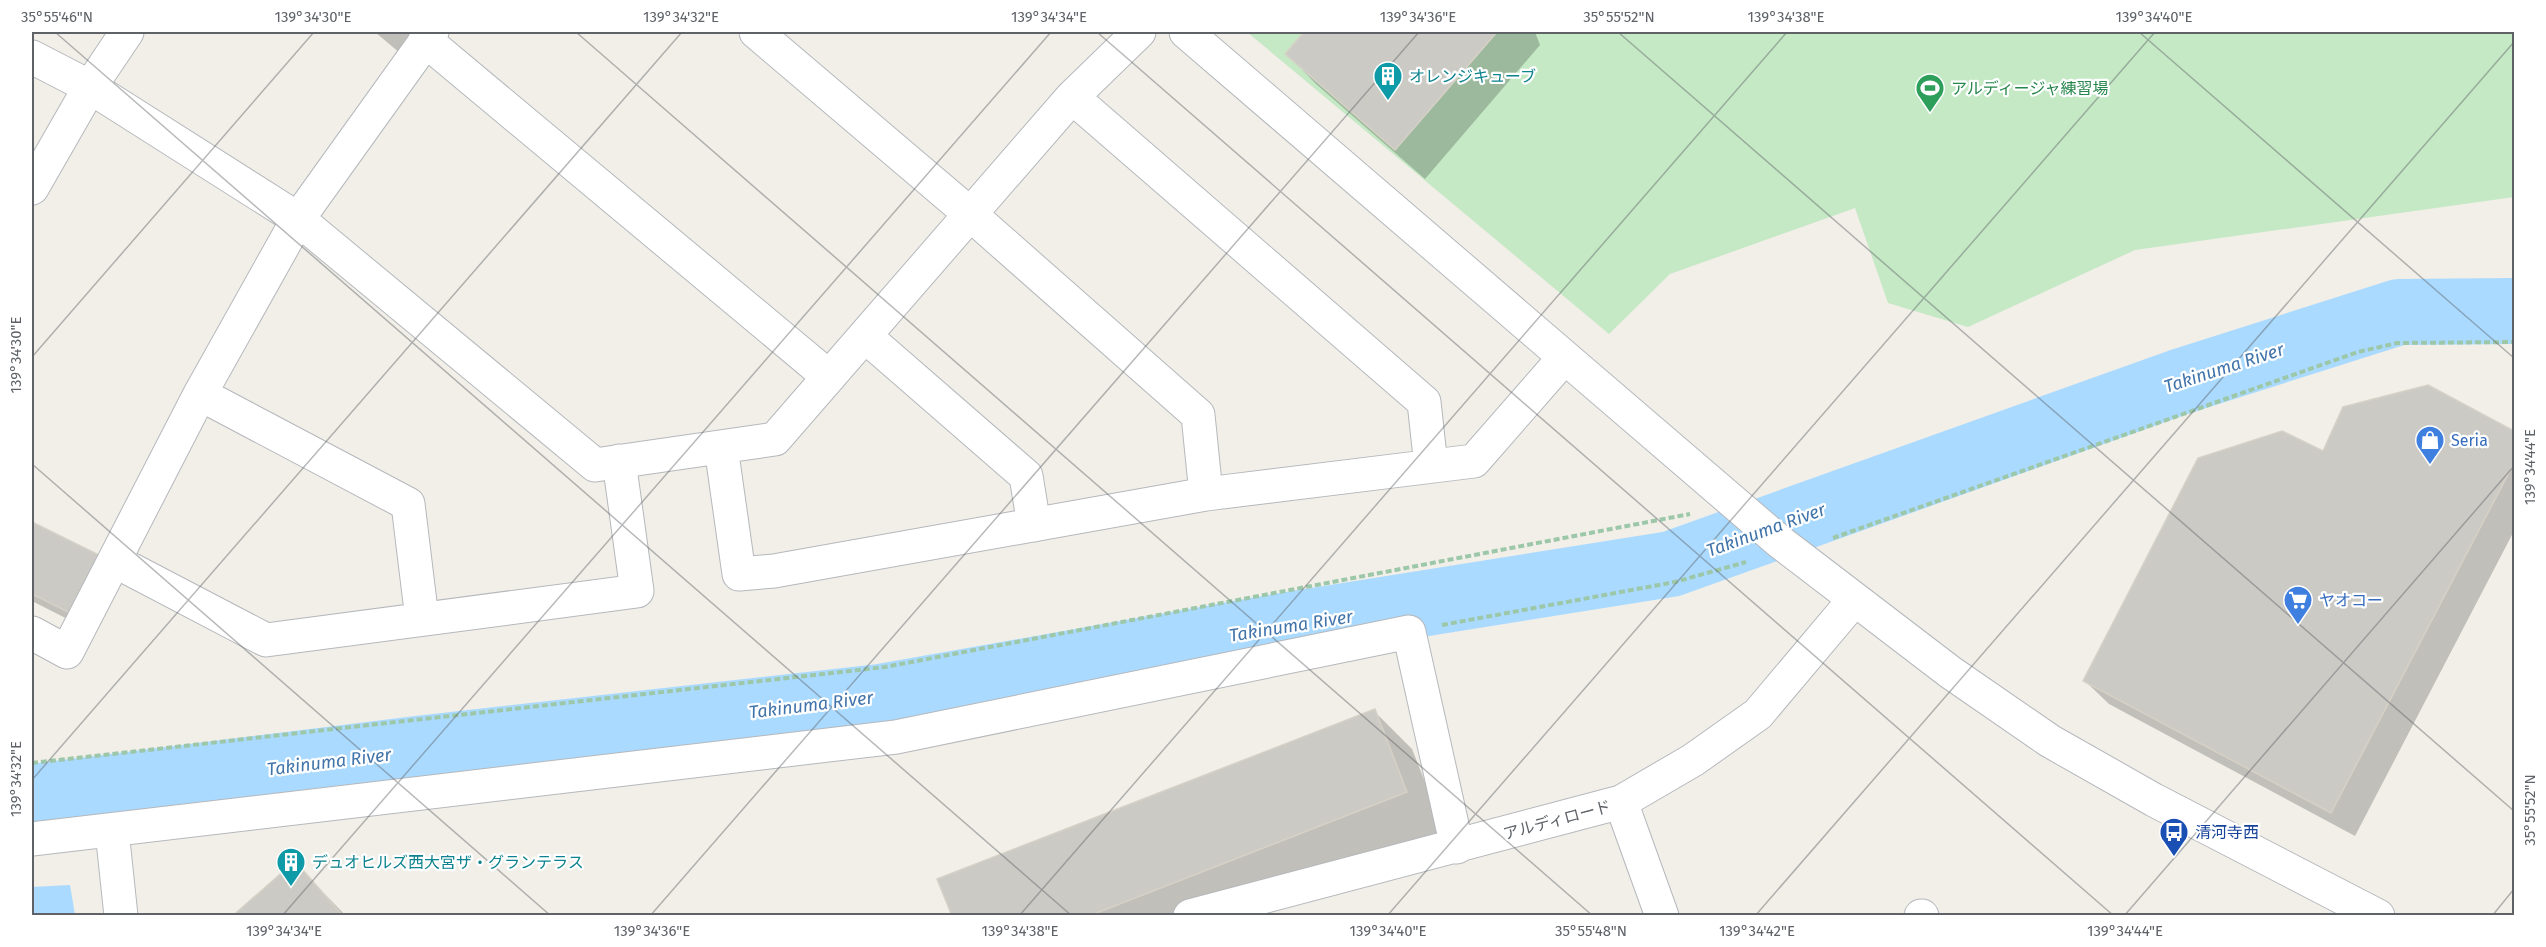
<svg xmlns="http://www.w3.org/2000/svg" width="2546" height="947" font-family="'Fira Sans','Noto Sans JP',sans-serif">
<rect width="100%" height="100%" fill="#f1efe8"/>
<path fill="#c5e8c5" d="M 1247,32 L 2514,32 L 2514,197 L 2135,250 L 1968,327 L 1888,303 L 1855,208 L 1670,274 L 1609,334 Z"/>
<path fill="#aadaff" d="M 70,885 L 75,915 L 32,915 L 32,887 Z"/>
<path fill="#0003" d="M 375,32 L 429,32 L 407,59 Z
M 1306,32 L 1535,32 L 1540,45 L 1425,179 L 1316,84 L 1287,54 Z
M 2428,387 L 2514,433 L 2514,531 L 2355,836 L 2109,704 L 2085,681 L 2324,453 Z
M 32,523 L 102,558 L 91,631 L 32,601 Z
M 1374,711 L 1412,749 L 1444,830 L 1224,916 L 953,916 Z
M 295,863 L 346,916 L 240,916 Z"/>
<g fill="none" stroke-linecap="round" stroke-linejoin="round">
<path stroke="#aadaff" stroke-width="66" d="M 32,797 L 417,749 L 880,697 L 1276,627 L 1671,564 L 2179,382 L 2399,312 L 2514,311"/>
</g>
<path fill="#cccac5" stroke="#d6d1c6" stroke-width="1.5" d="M 1304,32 L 1497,32 L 1395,150 L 1285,54 Z
M 2428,385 L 2514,431 L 2514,463 L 2331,813 L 2083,681 L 2198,458 L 2282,431 L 2323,451 L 2343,407 Z
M 32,522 L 103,557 L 74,615 L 32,594 Z
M 1375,709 L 1407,792 L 1089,916 L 952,916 L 937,879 Z
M 295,861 L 343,916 L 238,916 L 236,913 Z"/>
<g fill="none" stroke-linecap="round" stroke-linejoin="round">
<g stroke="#b5b8bc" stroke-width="35">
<path id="minor" d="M 756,32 L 970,214 L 1198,415 L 1206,494
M 425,40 L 829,377
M 32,57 L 90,87 L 298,219 L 595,465 L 775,439 L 1072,97 L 1139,32
M 1072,97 L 1424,402 L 1431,466
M 865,336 L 1026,476 L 1034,525
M 200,394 L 408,504 L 422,619
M 721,447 L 739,574 L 774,571 L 1206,494 L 1474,461 L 1564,358
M 115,561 L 266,640 L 637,591 L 619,461
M 32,633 L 67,652 L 200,394 L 298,219 L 432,32
M 1621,802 L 1662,916
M 112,831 L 121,916
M 32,839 L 896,737 L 1409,632 L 1457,847
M 1190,916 L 1621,802 L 1693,760 L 1758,714 L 1854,600
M 1921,916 L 1922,916"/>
</g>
<g stroke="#b5b8bc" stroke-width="35">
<path id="tertiary" d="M 1186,32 L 1780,542 L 1950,672 L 2050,741 L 2154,800 L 2378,916
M 32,188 L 90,87 L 127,32"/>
</g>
<path stroke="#9cc7a9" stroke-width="4" stroke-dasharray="6 3" stroke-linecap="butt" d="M 1833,538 L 2358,352 L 2397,343 L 2514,342
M 1442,625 L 1675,582 L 1746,562
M 32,763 L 885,667 L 1690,514"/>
<use href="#minor" stroke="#fff" stroke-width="33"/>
<use href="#tertiary" stroke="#fff" stroke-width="33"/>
</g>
<path fill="none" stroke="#5f6368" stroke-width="1.5" stroke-opacity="0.45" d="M 55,32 L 1072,916M 576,32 L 1593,916M 1097,32 L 2114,916M 1618,32 L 2514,811M 2139,32 L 2514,358M 32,357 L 314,32M 32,464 L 551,916M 32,780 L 682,32M 282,916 L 1051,32M 650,916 L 1419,32M 1019,916 L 1787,32M 1387,916 L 2155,32M 1755,916 L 2514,42M 2124,916 L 2514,466M 2492,916 L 2514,889"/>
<defs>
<g id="building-pin" transform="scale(1.5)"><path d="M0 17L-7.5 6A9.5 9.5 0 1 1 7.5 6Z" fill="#0f9aa8" stroke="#fff"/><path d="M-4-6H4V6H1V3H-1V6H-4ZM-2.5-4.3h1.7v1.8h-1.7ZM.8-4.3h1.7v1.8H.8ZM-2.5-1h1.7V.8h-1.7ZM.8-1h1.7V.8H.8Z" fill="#fff"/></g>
<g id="stadium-pin" transform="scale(1.5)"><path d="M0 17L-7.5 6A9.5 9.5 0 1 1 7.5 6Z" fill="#2e9e5b" stroke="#fff"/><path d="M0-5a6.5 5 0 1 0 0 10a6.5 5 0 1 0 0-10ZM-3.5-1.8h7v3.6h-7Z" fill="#fff"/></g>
<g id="shop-pin" transform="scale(1.5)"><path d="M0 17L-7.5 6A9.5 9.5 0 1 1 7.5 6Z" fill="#3f7fe0" stroke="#fff"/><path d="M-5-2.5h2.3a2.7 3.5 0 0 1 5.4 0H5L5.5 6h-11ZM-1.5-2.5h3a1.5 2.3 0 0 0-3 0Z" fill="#fff"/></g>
<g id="supermarket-pin" transform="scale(1.5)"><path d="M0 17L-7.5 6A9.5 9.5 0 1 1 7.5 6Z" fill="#3f7fe0" stroke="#fff"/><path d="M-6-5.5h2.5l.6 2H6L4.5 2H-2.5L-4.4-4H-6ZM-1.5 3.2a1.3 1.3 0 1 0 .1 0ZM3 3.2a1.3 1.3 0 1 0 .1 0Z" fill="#fff"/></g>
<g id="bus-pin" transform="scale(1.5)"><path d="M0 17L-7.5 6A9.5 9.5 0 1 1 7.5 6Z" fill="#1a4fb4" stroke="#fff"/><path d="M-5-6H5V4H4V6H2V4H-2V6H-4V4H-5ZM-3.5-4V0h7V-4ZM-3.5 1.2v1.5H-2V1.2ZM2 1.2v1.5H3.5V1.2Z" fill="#fff"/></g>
</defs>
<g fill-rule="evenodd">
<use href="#building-pin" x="1388" y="76"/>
<use href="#stadium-pin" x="1930" y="88"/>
<use href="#shop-pin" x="2430" y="440"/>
<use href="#supermarket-pin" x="2298" y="600"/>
<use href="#bus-pin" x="2174" y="832"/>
<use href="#building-pin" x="291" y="862"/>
</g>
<g text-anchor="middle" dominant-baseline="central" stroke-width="4.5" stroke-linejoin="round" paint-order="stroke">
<g font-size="16" fill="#0d838f" stroke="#fff" text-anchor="start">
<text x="1409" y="76">オレンジキューブ</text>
<text x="312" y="862">デュオヒルズ西大宮ザ・グランテラス</text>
</g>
<g font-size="16" fill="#27864d" stroke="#fff" text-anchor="start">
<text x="1951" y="88">アルディージャ練習場</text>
</g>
<g font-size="16" fill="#366cbe" stroke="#fff" text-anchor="start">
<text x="2451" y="440">Seria</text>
<text x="2319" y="600">ヤオコー</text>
</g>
<g font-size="16" fill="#5f6368" stroke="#fff">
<text transform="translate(1557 820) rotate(-15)">アルディロード</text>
</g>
<g font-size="16" fill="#164399" stroke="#fff" text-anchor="start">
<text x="2195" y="832">清河寺西</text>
</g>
<g font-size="18" font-style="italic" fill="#4174aa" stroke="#fff">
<text transform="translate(2224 368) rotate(-18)">Takinuma River</text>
<text transform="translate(1766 530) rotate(-20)">Takinuma River</text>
<text transform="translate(1291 626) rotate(-9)">Takinuma River</text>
<text transform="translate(811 705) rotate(-7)">Takinuma River</text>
<text transform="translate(329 762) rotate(-7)">Takinuma River</text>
</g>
</g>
<rect width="2546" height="947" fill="none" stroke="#ffffff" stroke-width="66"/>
<rect x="33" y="33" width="2480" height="881" fill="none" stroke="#5f6368" stroke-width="2"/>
<g font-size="15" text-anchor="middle" fill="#5f6368">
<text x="57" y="22">35°55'46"N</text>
<text x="313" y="22">139°34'30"E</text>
<text x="681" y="22">139°34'32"E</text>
<text x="1049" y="22">139°34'34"E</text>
<text x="1418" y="22">139°34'36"E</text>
<text x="1619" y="22">35°55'52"N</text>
<text x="1786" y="22">139°34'38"E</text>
<text x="2154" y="22">139°34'40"E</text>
<text transform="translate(16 355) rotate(-90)" y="5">139°34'30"E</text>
<text transform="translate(2530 467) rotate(-90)" y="5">139°34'44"E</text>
<text transform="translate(16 779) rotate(-90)" y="5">139°34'32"E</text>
<text transform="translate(2530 810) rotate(-90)" y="5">35°55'52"N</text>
<text x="284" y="936">139°34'34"E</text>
<text x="652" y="936">139°34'36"E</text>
<text x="1020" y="936">139°34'38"E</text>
<text x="1388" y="936">139°34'40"E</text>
<text x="1591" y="936">35°55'48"N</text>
<text x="1757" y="936">139°34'42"E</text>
<text x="2125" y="936">139°34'44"E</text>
</g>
</svg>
